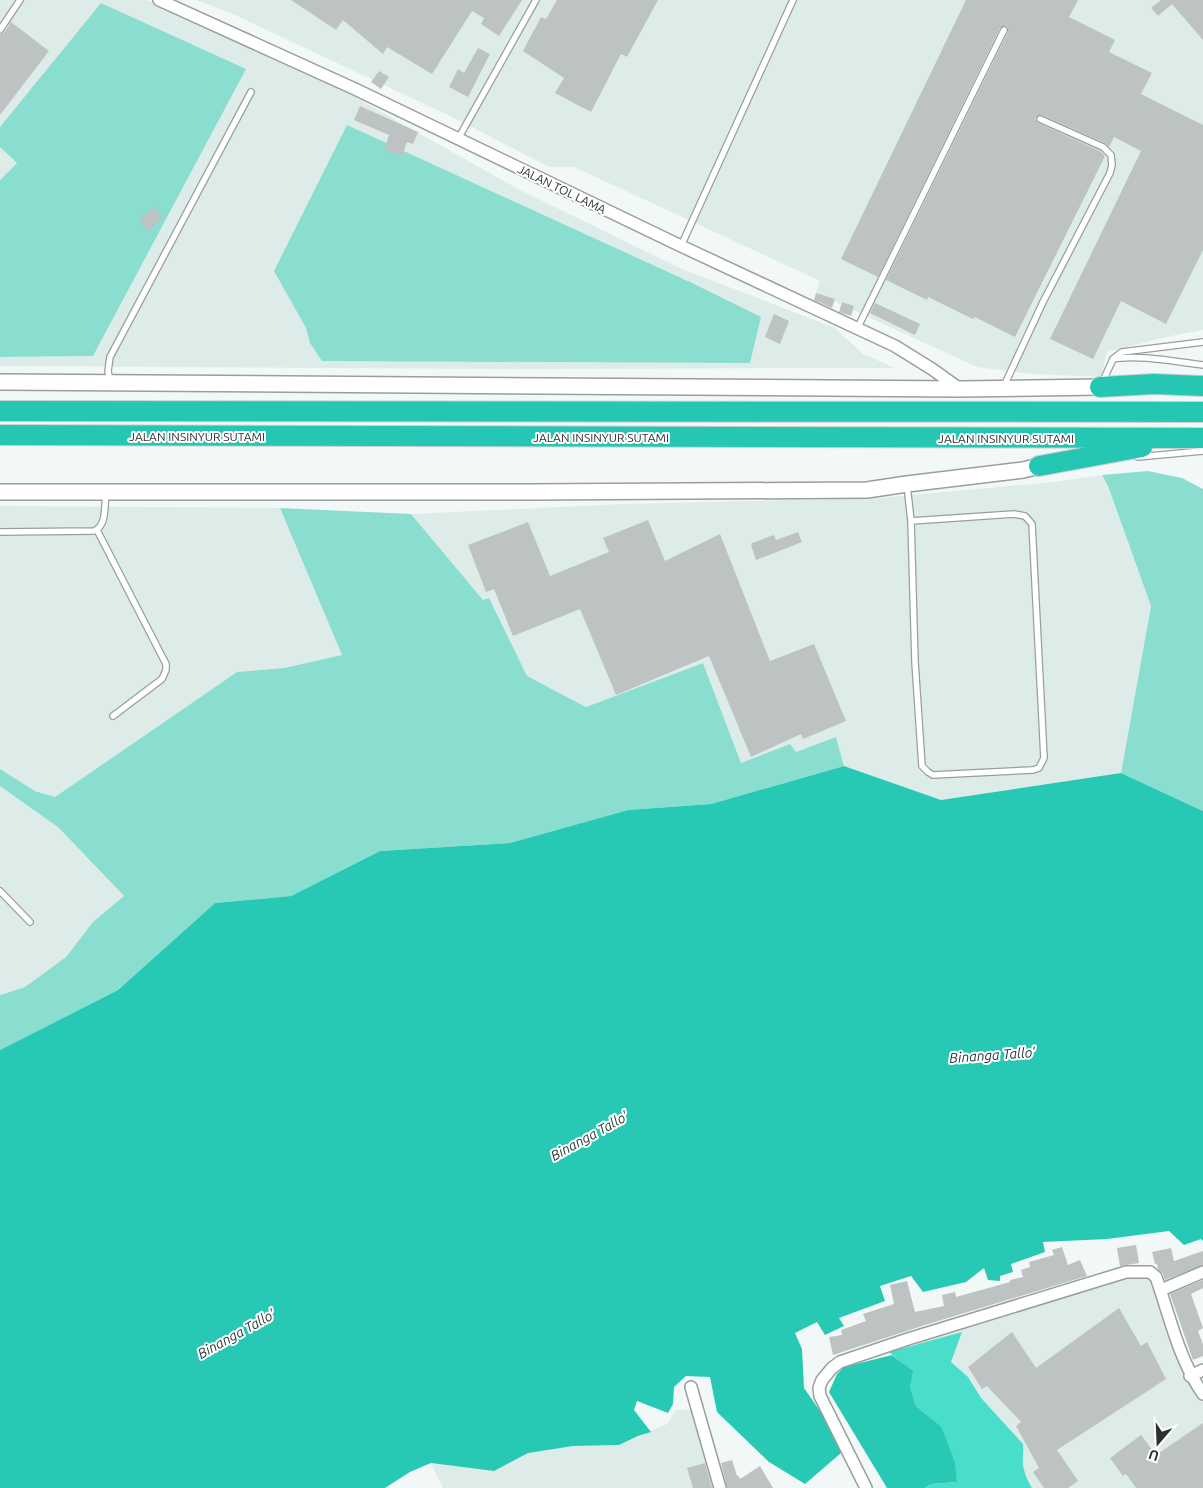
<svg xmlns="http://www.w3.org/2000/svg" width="1203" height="1488" font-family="Ubuntu,sans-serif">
<rect width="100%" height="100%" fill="#f2f8f7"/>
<path fill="#deece9" d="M 0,0 L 147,0 L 346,92 L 518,189 L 682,269 L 835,328 L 863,354 L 895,368 L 525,369 L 0,366 L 0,357 L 93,356 L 245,69 L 0,126 Z
M 197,0 L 1203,0 L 1203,330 L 1171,336 L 1107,352 L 1101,377 L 1031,374 L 977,367 L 816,293 L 820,281 L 574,167 L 549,167 L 452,117 L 237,16 Z
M 0,147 L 17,163 L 0,180 Z
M 1102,475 L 1108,486 L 1151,606 L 1121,773 L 941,800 L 844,766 L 836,737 L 796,752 L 790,744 L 741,763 L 703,663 L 586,707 L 527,676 L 489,598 L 483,600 L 411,514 L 623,504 L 879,498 L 1054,482 Z
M 0,506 L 280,508 L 342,655 L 284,668 L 237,672 L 55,797 L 35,791 L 0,769 Z
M 0,786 L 59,828 L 124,896 L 93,922 L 66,957 L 25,987 L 0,995 Z
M 1155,1269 L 1192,1367 L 1203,1383 L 1203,1488 L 1026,1488 L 911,1336 Z
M 676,1410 L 700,1410 L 724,1488 L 443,1488 L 431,1463 L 494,1471 L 531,1451 L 573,1446 L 619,1445 L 667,1424 Z"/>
<path fill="#89ded0" d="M 101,3 L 246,69 L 93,356 L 0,357 L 0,180 L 17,163 L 0,147 L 0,127 Z
M 347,125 L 692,283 L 761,317 L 750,363 L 322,361 L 310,343 L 306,328 L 274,271 Z
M 1148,471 L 1182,478 L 1203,489 L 1203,811 L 1121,773 L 1151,606 L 1108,486 L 1102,475 Z
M 280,508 L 411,514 L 483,600 L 489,598 L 527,676 L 586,707 L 703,663 L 741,763 L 790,744 L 796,752 L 836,737 L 844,766 L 711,804 L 628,810 L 510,843 L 380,851 L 291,896 L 215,903 L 118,990 L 0,1050 L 0,995 L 25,987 L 66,957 L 93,922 L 124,896 L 59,828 L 0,786 L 0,769 L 35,791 L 55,797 L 237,672 L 284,668 L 342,655 Z"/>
<path fill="#48deca" d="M 962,1332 L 951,1362 L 968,1377 L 981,1398 L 1023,1444 C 1024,1451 1022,1458 1023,1465 C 1024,1472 1028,1482 1032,1488 L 925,1488 L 931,1484 L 957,1482 L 941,1426 L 916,1406 L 910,1387 L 912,1371 L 889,1352 Z"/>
<path fill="#27c9b5" d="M 844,766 L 941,800 L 1121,773 L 1203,811 L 1203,1241 L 1201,1239 L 1184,1245 L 1169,1231 L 1107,1239 L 1043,1242 L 1045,1252 L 1011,1264 L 1013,1272 L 1000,1276 L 1000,1281 L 988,1280 L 984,1268 L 966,1282 L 923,1292 L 911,1276 L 880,1286 L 885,1301 L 839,1318 L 844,1326 L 825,1335 L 817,1322 L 795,1333 L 802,1349 L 804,1388 L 827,1421 L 841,1453 L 805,1484 L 769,1462 L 717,1412 L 710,1377 L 686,1376 L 674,1387 L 673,1404 L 668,1413 L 637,1401 L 634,1410 L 651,1432 L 638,1436 L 619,1445 L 573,1446 L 528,1453 L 494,1471 L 431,1463 L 410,1472 L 385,1488 L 0,1488 L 0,1050 L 118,990 L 215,903 L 291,896 L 380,851 L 510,843 L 628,810 L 711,804 Z
M 892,1355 L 913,1371 L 910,1387 L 916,1406 L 941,1426 L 955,1463 L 957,1482 L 931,1484 L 925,1488 L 887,1488 L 829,1392 L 837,1374 L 844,1367 Z"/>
<path fill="#bdc3c2" d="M 291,0 L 522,0 L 499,36 L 481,24 L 484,18 L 472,11 L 432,74 L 387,47 L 383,54 L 343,20 L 336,30 Z
M 557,0 L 658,0 L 627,57 L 621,54 L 591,112 L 555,93 L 564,78 L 523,51 L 541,17 L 546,19 Z
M 966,0 L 1078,0 L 1069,17 L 1115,40 L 1109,52 L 1152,73 L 1141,94 L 1203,125 L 1203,250 L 1166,324 L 1121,301 L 1093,359 L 1050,339 L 1141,151 L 1114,137 L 1109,147 L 1105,143 L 1042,115 L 1036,117 L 1035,120 L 1038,123 L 1100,151 L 1105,156 L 1015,337 L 975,317 L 973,319 L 928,297 L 927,300 L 886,280 L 1008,32 L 1008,28 L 1006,26 L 1000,28 L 878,277 L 841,259 Z
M 1161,0 L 1203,0 L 1203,40 L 1172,4 L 1158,16 L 1151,8 Z
M 11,22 L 49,51 L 0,115 L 0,35 L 4,33 Z
M 478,48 L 490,54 L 468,97 L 449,87 L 458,69 L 464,73 Z
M 379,71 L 389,77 L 381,89 L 371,82 Z
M 360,106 L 418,132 L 413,144 L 407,142 L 402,156 L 384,150 L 389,135 L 354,120 Z
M 154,207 L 163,217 L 148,231 L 139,220 Z
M 816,293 L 835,299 L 832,308 L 814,300 Z
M 842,302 L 854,306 L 851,316 L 839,312 Z
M 875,303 L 920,324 L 915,335 L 870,313 Z
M 774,314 L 789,321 L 780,344 L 765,337 Z
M 648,520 L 665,561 L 720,534 L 770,661 L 814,644 L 846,721 L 803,739 L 801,734 L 751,757 L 709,656 L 616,695 L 580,609 L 513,636 L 494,589 L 486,592 L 468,545 L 528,522 L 550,576 L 609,552 L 603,538 Z
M 798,532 L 802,542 L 756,560 L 751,545 L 752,543 L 774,535 L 776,540 Z
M 1136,1245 L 1139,1263 L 1120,1266 L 1117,1248 Z
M 1062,1247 L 1068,1265 L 1080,1260 L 1087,1276 L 925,1325 L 833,1355 L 829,1337 L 842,1335 L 841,1330 L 866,1321 L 863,1314 L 894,1304 L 890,1285 L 907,1281 L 915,1312 L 944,1306 L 942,1295 L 955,1292 L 956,1297 L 1010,1282 L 1010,1280 L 1023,1277 L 1021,1270 L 1030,1267 L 1029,1262 L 1054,1255 L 1052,1250 Z
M 1171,1248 L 1174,1261 L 1203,1251 L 1203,1265 L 1165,1280 L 1163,1274 L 1158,1269 L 1157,1264 L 1155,1264 L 1152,1252 Z
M 1203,1280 L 1203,1288 L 1191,1294 L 1203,1328 L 1198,1331 L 1203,1344 L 1203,1356 L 1193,1360 L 1170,1294 Z
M 1119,1308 L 1141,1346 L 1147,1342 L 1166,1379 L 1057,1450 L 1078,1481 L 1068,1488 L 1044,1488 L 1033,1472 L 1039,1468 L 1016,1426 L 1021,1422 L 987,1386 L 982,1389 L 968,1367 L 1012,1332 L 1036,1368 Z
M 1203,1423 L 1203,1488 L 1136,1488 L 1126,1474 L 1123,1476 L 1110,1458 L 1141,1435 L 1156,1455 Z
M 732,1460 L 737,1476 L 738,1475 L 740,1479 L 760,1466 L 773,1488 L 727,1488 L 721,1463 Z
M 705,1463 L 712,1488 L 693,1488 L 687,1468 Z"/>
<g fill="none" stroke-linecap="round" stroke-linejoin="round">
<g stroke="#999f9e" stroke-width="8">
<path id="lane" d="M 0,30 L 20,0
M 458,139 L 536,0
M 681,246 L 793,0
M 857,329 L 1004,30
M 1113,359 C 1137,354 1177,362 1203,365
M 110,382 L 108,371 L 110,357 L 251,92
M 1102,383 L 1113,359 L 1122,352 L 1203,342
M 1004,386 L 1043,302 L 1110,173 L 1112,165 L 1111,155 L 1103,147 L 1040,119
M 1138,457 L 1203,451
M 907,485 L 911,521 L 915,662 L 922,766 L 928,772 L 933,775 L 1033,770 L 1039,768 L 1044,758 L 1032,524 L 1025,516 L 1014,514 L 911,521
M 97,530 L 166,664 L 166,670 L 162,679 L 113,716
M 0,532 L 94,531 C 107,526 104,506 106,494
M 0,891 L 30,922"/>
</g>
<g stroke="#999f9e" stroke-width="14">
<path id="street" d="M 159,0 L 355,89 L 681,246 L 895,346 L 932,369 L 960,389
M 1161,1290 L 1203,1272
M 1190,1376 L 1203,1370
M 691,1387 L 720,1488
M 866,1488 L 820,1396 L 819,1388 L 822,1380 L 832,1368 L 840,1362 L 908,1339 L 1126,1272 L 1150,1272 L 1156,1277 C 1170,1317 1179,1360 1203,1394"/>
</g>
<g stroke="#999f9e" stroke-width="18">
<path id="secondary" d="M 0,382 L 960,389 L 1100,387
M 0,492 L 533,492 L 867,490 L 907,484 L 1023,470 L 1039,466"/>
</g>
<g stroke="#d1d1d1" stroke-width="22">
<path id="highway" d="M 1100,387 L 1154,384 L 1203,386
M 0,411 L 1203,412
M 0,435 L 1203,438
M 1039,466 L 1142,447"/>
</g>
<use href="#lane" stroke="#fff" stroke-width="5.5"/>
<use href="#street" stroke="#fff" stroke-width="11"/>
<use href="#secondary" stroke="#fff" stroke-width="15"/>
<use href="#highway" stroke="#25c7b4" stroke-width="20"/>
</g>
<g text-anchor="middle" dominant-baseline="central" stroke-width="4" stroke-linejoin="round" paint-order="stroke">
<g font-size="12" fill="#2d302f" stroke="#fff">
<text transform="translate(562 189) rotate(26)">JALAN TOL LAMA</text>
<text x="197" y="436">JALAN INSINYUR SUTAMI</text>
<text x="601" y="437">JALAN INSINYUR SUTAMI</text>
<text x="1006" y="438">JALAN INSINYUR SUTAMI</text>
</g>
<g font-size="14" font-style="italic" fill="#1f3733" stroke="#fff">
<text transform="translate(992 1055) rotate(-4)">Binanga Tallo'</text>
<text transform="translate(589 1136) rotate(-29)">Binanga Tallo'</text>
<text transform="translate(236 1334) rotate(-29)">Binanga Tallo'</text>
</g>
</g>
<g transform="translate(1158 1443) rotate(199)" stroke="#ffffff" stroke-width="4" paint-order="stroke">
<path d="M0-4L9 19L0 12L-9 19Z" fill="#2d302f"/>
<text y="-8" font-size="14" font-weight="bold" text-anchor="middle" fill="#2d302f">U</text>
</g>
</svg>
